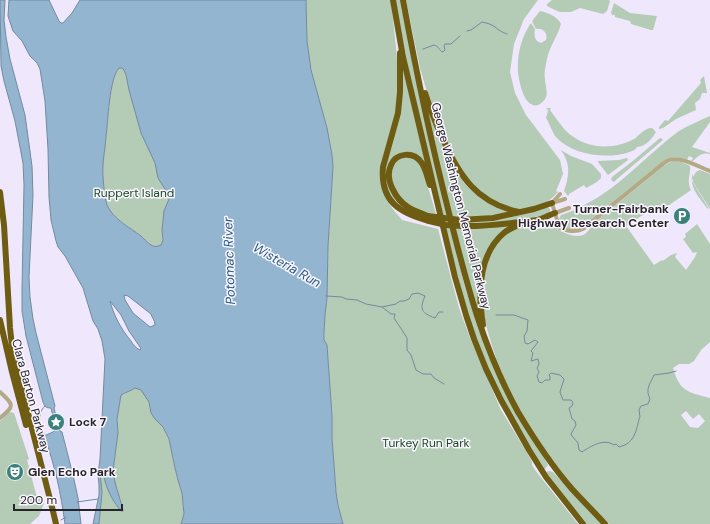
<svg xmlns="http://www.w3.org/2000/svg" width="710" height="524" font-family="'DM Sans',sans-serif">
<rect width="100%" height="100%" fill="#efe7fc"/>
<path fill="#b4cbb6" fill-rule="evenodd" d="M 306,0 L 391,0 L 396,48 L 399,81 L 398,103 L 383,157 L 386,197 L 392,208 L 402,220 L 438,229 L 459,308 L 470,338 L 501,410 L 526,451 L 532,462 L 532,465 L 535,470 L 578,524 L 343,524 L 338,505 L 336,492 L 332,438 L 332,416 L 327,345 L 324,340 L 325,315 L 327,298 L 328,246 L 333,166 L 332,155 L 327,128 L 311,70 L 307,41 Z
M 395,0 L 401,0 L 457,257 L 466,291 L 486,348 L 546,461 L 548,465 L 545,469 L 544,469 L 526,442 L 496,386 L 478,343 L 465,304 L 454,260 L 410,77 Z
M 406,0 L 538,0 L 524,19 L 514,44 L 510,72 L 515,93 L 526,115 L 560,160 L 563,174 L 556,191 L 558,192 L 552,198 L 547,202 L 534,207 L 519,210 L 510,209 L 487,197 L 464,175 L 447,143 L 430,102 L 420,68 Z
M 552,0 L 609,0 L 610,1 L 607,11 L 603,14 L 580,8 L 571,12 L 560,12 L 555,10 L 547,6 L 547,4 Z
M 614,3 L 630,13 L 657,16 L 653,30 L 651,30 L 631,24 L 630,21 L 615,17 L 615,15 L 613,15 L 613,16 L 611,13 Z
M 540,11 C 547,12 558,17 561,24 C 557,38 548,48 546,64 C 545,69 544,74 545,79 C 545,85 548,92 546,97 C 545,100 541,104 538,105 C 524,109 519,81 518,72 C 517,54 521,38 531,23 L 535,29 C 534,35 534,41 541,43 L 546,40 C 548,33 543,28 536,29 L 532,21 Z
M 402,66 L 430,180 L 417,156 L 397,156 L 388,177 L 405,207 L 406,211 L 393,200 L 388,191 L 384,173 L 392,145 Z
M 119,68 L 122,68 L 124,70 L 126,75 L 129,90 L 149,148 L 155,163 L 158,178 L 168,194 L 169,200 L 162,230 L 163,240 L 161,245 C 152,250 147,241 141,236 C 129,227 113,219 107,205 C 104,197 104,186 103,177 C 102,164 105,150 106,137 C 108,122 109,79 119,68 Z
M 704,76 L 707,93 L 702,93 L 700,99 L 695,103 L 696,110 L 676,119 L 663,128 L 659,129 L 659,127 L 665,120 L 668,121 L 701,83 L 700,80 Z
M 425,102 L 450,160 L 464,183 L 470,189 L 509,212 L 474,218 L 451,217 Z
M 549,108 L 551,108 L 550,110 C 555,117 560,124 565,130 C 584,149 612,151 634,139 C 640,135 644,128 652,128 L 656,132 C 652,138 646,147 637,147 C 635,151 631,151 627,153 C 605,159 572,155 556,137 C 553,134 549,122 546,118 L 548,111 L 547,109 L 545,109 Z
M 710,116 L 710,122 L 692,147 L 710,153 L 710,154 C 702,152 698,156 693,161 L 689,160 L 692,160 L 693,158 L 689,156 L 687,160 L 676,157 L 671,158 L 593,219 L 580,229 L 567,229 L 562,226 L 560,223 L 559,220 L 560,217 L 561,215 L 575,210 L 576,212 L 579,211 L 578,208 C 617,191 645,156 679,131 C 689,125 699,121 710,116 Z
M 660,138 L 661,138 L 663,140 L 617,179 L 614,182 L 611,180 L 612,177 L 634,160 Z
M 561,150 L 571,156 L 592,164 L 601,174 L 601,178 L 597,182 L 586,188 L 584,185 L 569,194 L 569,195 L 568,196 L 564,191 C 568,179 571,167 564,155 C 563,153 562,152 561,150 Z
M 413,157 L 420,162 L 423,170 L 436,214 C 426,213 415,210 407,204 C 404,201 400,198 398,195 C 392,186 388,166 397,160 C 401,157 408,157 413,157 Z
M 627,158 L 628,160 L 608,175 L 598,162 L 598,161 L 619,160 Z
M 673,161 C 680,161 685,163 690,166 C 691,175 686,180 691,190 L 662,210 L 658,205 L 626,226 L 654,265 L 662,260 L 663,261 L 671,255 L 677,253 L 675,257 L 686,270 L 695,257 L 697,252 L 693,253 L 683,239 L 686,237 L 685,234 L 697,224 L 710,244 L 710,342 L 701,350 L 694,361 L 689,364 L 679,364 L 673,368 C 680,392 688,392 710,398 L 710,524 L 609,524 C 557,474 506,403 488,332 C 485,322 483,313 482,303 C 481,296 483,288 484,282 C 484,277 484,271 486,267 C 489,255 496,242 506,233 C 510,230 515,229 519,227 C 525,224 530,222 537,222 C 551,223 572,242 585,234 C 589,231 591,226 595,222 C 599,218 604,215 609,211 C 620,201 632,192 644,182 C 653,175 662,165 673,161 ZM 686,411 L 693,419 L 699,414 L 705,421 L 698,428 L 690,427 L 681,415 Z
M 700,170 L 710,174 L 710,209 L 693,182 L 693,178 L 692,181 L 709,209 L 707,208 C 700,198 688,187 693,173 L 693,177 L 696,172 Z
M 547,207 L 550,209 L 550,213 L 547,214 L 519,221 L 501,223 L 462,224 L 462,222 L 494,221 Z
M 513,225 L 487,254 L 478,312 L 453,227 Z
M 135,388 L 141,389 L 149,402 L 151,413 L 155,419 L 163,427 L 169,439 L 175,469 L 178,480 L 182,493 L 184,514 L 181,524 L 99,524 L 101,482 L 100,473 L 102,471 L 110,494 L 116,505 L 121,511 L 113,474 L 114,463 L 118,433 L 117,419 L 121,395 C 126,392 131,391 135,388 Z
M 10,412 L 14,413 L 15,416 L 29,459 L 27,460 L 36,494 L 44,503 L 39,516 L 30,524 L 0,524 L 0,421 Z
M 549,471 L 553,472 L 602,524 L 586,524 L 546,472 Z"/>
<path fill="#94b5d0" stroke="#738a9f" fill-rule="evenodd" d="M 0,0 L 5,0 L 4,20 L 6,37 L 10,59 L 25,115 L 32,166 L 33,195 L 29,277 L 30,297 L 33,319 L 36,333 L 55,406 L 54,408 L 59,428 L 60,431 L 62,432 L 73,475 L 78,498 L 81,524 L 65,524 C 61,494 55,465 44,436 L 53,432 L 56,429 L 51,408 C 46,408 45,407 43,402 L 26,336 L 22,311 L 22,290 L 24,185 L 23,163 L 15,121 L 4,81 L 1,66 Z
M 9,0 L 49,0 L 59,21 L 61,23 L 63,23 L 72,13 L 80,0 L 306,0 L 307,41 L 311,70 L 327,128 L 332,155 L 333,166 L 328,246 L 327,298 L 325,315 L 324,332 L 324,340 L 327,345 L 332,416 L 332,438 L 336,492 L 338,505 L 343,524 L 181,524 L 184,514 L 182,493 L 178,480 L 175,468 L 169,439 L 163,427 L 155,419 L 151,413 L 149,402 L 141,390 L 135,388 C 131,391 126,392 121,395 L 117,419 L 118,433 L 114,463 L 113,474 L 116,486 L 122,506 L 123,511 L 121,511 C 114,503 108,492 105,481 C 104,477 104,475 102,472 L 100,473 L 102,492 L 99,524 L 93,524 L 99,495 L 99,485 L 98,475 L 100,459 L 105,359 L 102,341 L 98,329 L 93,321 L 83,288 L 65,256 L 58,247 L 56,241 L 51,220 L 49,197 L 48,149 L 45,101 L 40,69 L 37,63 L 30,56 L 22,41 L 13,31 L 8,16 ZM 119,68 L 122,68 L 124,70 L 126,75 L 129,90 L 141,133 L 155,163 L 158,178 L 168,194 L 169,199 L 164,211 L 162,230 L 163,240 L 161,245 C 152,250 147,241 141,236 C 129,227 113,219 107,205 C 104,197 104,186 103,177 C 102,164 105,150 106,137 C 108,122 109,79 119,68 ZM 124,295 L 128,296 L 151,314 C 152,318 155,320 155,325 L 150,327 L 133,313 L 125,300 ZM 110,301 L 121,315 L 129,331 L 140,347 L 141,349 L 140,350 C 136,348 133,345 131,341 C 121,329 114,316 110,301 Z"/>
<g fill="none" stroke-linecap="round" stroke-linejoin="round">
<path stroke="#738a9f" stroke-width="1" d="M 467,31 L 471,30 L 482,22 C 487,23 491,24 495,27 C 499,30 501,32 507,34
M 423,49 L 434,45 C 439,46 439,51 443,52 L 445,50 L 444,46 L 445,44 L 451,44 L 460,36
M 326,296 L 342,297 L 346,299 L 357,300 L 366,304 L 382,307 L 396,304 L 400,301 L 404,301 L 409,299 L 412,294 L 418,293 L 425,296 C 419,310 422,313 435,318 L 439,312 L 443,312
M 382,307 L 391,314 L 395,314 L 394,318 L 402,330 L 407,338 L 407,350 L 411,355 L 416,370 L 423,374 L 431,374 L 434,378 L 444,384
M 496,315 L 514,315 L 528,320 L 527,331 L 524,336 L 525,343 L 528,344 L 535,340 L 538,342 L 531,351 L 533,353 L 531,361 L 538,359 L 539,364 L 537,368 L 539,372 L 537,376 L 539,382 L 542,383 L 545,380 L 550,380 L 550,377 L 549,375 L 551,373 L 560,375 L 564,379 L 560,392 L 563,400 L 571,400 L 573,403 L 572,406 L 569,408 L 572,419 L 575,421 L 576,425 L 571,434 L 572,436 L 578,443 L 579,450 L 582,452 C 591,446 604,438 614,445 L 616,444 L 619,447 C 621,446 623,446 625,445 C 635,440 637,428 639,419 L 640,417 L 639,410 L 641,406 L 648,404 L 650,399 C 645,389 650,384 654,375 L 669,373 L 676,371
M 45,406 C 36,414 40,426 45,435
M 77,502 L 98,499
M 61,520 L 66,517"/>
<path stroke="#b3a985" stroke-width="4" d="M 552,203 L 558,223 L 562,227
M 552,203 L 565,199
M 552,203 L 560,194
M 555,213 L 569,208
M 539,220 C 554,223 567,236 583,229 L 659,167 C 661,165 664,163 667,161 C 679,155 699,167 710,171
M 0,392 C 14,405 15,406 0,418"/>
<path stroke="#6f5c13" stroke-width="6" d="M 393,0 L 403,57 L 455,277 L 466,315 L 474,339 L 486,369 L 501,400 L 529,450 L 546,477 L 583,524
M 403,0 C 416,71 431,142 449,213 C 466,282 483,349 518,412 C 534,439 551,465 572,489 C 583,501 594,512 605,524
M 400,53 L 400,92 L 398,113 L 383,167 C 380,202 400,213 429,221
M 425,93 C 430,109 436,124 443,139 C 459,176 477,203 519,212
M 0,192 L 4,225 L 10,328 L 12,346 L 16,366 L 52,507 L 56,524
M 428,216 C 421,213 414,211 408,207 C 396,200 384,179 391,165 C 396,153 413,151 421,162 C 426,168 427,177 430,185
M 460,220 L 493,218 L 534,209 L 552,203
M 462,226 C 487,227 512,223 537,220 C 543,219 549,215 555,213
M 0,320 L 12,372 L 26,425
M 483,325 C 478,294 478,254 505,232 C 511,228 518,225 524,222"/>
<path stroke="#6f5c13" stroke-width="6" d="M 428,216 L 460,220
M 429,221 L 446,225 L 462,226"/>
</g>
<defs>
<g id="parking-disc" transform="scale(0.9)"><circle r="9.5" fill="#39817a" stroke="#faf6ff"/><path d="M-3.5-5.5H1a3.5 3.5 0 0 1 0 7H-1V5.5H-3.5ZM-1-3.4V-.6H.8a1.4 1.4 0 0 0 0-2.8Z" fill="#fff"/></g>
<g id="sight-disc" transform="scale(0.9)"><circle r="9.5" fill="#39817a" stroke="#faf6ff"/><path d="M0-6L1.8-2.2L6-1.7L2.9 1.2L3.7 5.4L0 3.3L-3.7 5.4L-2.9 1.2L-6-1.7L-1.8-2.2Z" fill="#fff"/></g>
<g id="theatre-disc" transform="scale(0.9)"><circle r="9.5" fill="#39817a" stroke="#faf6ff"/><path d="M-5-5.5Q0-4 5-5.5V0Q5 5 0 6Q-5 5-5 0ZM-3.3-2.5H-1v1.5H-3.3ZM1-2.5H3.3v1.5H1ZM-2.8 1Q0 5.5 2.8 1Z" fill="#fff"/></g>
</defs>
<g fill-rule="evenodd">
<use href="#parking-disc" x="682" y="216"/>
<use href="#sight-disc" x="56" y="422"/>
<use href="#theatre-disc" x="15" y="472"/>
</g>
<g text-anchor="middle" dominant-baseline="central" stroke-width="3" stroke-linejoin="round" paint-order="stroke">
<g font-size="12" fill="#174721" stroke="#faf6ff">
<text x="134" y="193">Ruppert Island</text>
<text x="426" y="443">Turkey Run Park</text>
</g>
<g font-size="12" fill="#27242c" stroke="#faf6ff">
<text transform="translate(461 206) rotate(76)">George Washington Memorial Parkway</text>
<text transform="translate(31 396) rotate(75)">Clara Barton Parkway</text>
</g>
<g font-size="12" font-weight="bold" fill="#27242c" stroke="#faf6ff" text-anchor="start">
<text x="669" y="209" text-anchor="end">Turner-Fairbank<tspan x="669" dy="14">Highway Research Center</tspan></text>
<text x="69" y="422">Lock 7</text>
<text x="28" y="472">Glen Echo Park</text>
</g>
<g font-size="13" font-style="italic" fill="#265b81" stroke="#faf6ff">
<text transform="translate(229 261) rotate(-92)">Potomac River</text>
<text transform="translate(287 265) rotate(30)">Wisteria Run</text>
</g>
</g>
<path d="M14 504v6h108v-6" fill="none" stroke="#27242c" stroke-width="2"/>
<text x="20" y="504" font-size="12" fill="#27242c" stroke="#faf6ff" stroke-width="3" paint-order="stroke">200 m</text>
</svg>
